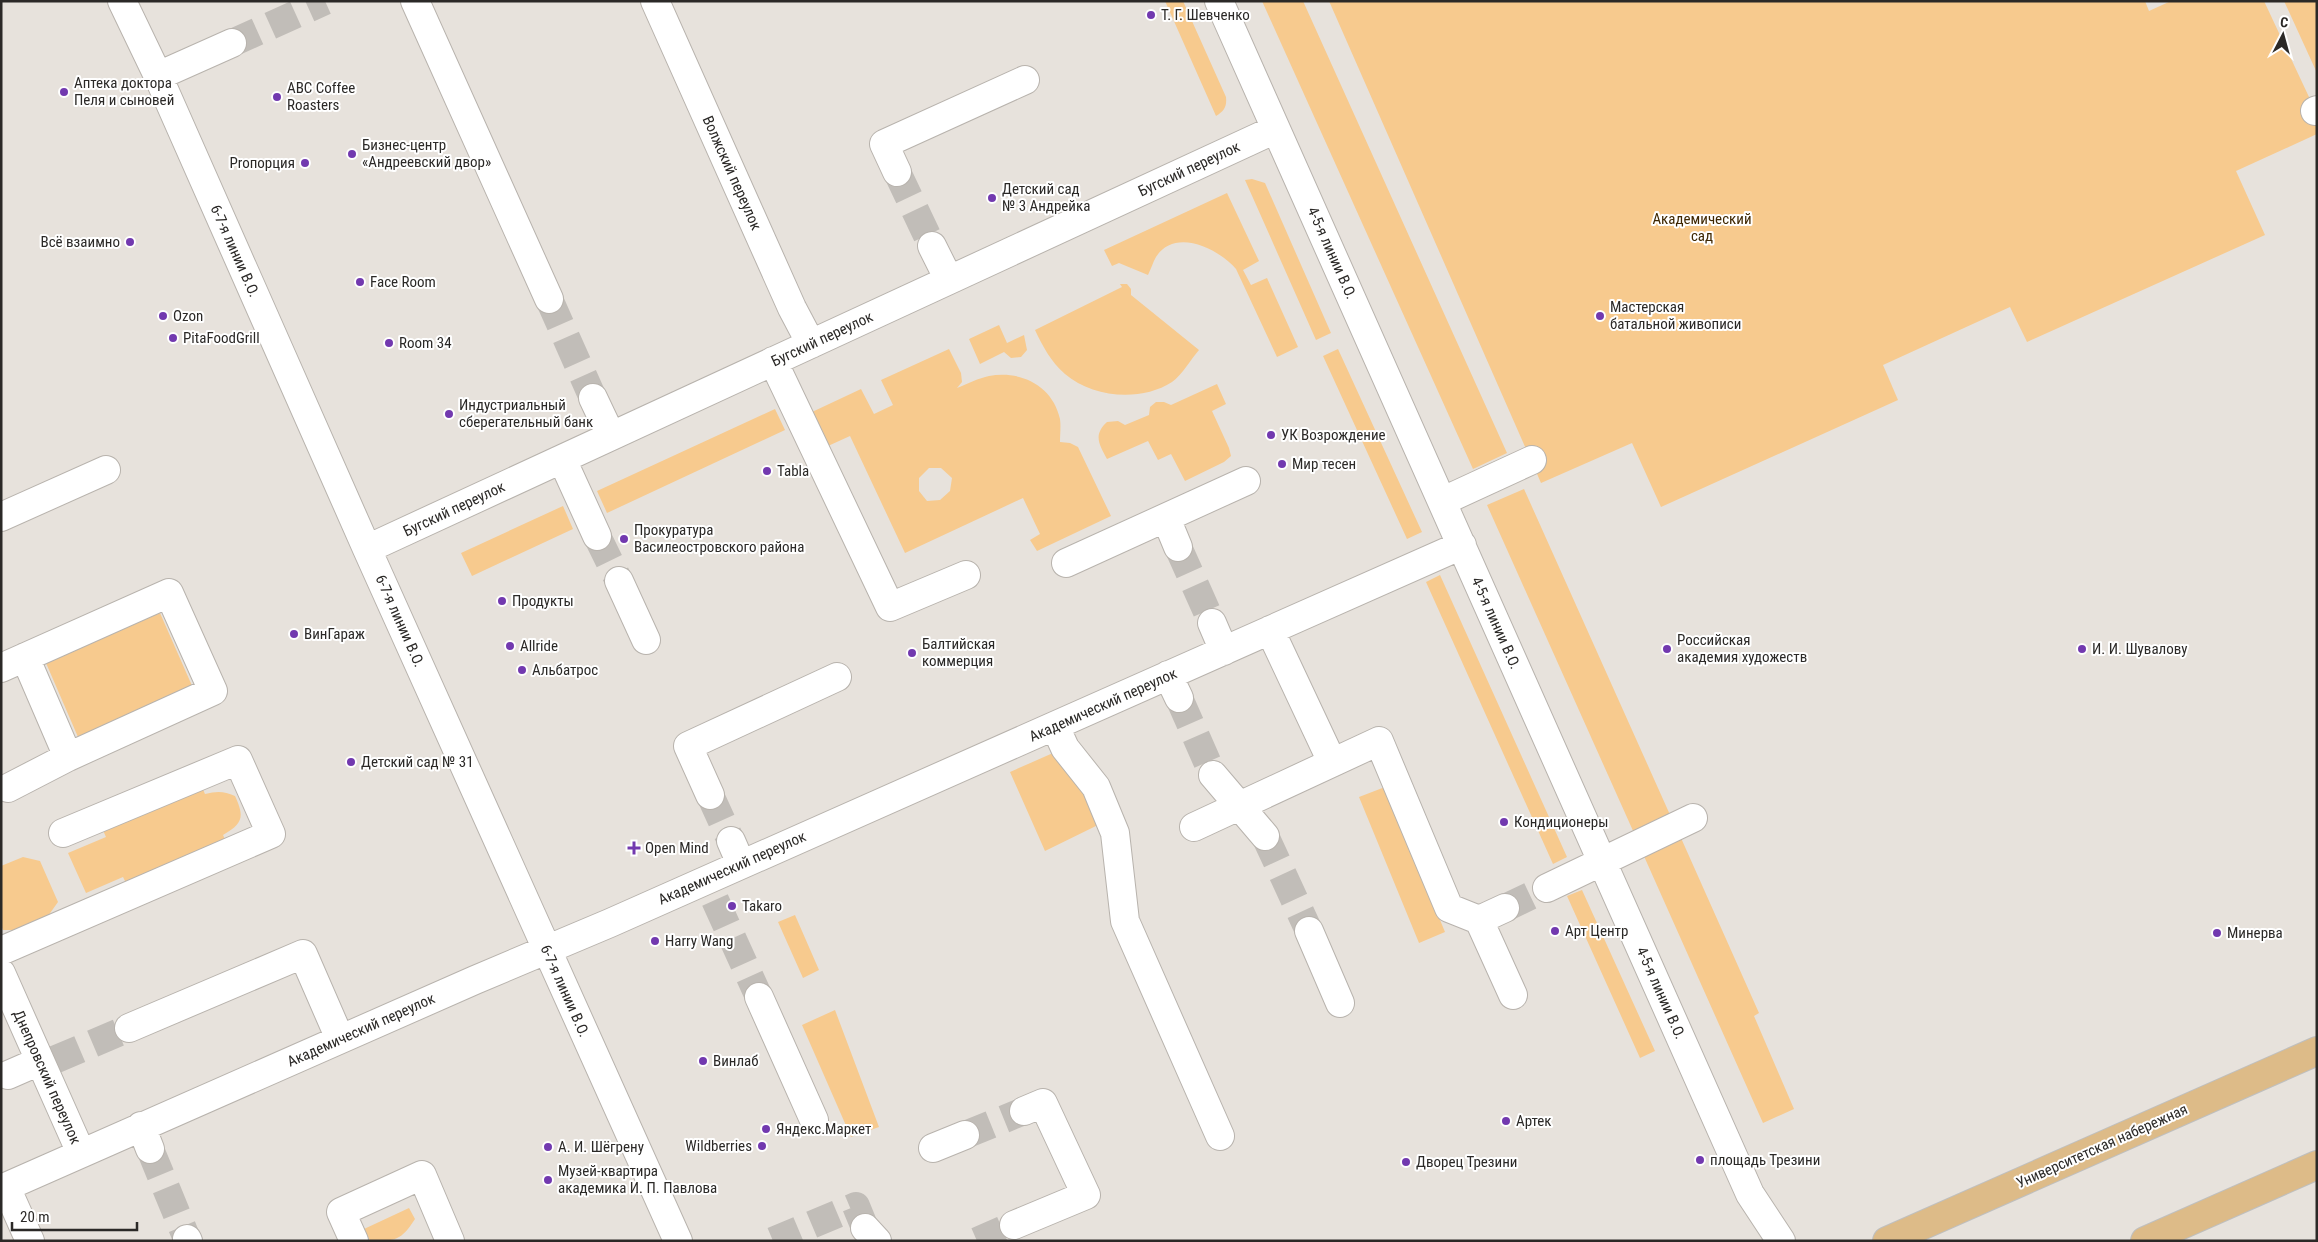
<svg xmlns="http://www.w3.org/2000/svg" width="2318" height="1242" font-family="'Roboto Condensed',sans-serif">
<rect width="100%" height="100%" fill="#e7e2dc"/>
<path fill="#f7ca8e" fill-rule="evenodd" d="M 1165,1 L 1183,1 L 1226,97 C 1227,107 1224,111 1216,116 Z
M 1262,1 L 1303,1 L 1507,453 L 1473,469 Z
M 1329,1 L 2145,1 L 2149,11 L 2171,1 L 2264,1 L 2317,114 L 2317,134 L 2236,171 L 2265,235 L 2027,342 L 2010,307 L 1883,365 L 1898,400 L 1661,507 L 1632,443 L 1541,483 Z
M 2284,1 L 2317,1 L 2317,73 Z
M 1252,179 L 1265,183 L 1331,333 L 1316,340 L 1245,180 Z
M 1227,193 L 1259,261 L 1243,270 L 1251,285 L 1267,278 L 1298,347 L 1277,357 L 1236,269 C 1219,249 1175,227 1156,257 C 1153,262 1151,269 1148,275 L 1119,263 L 1112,266 L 1104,250 Z
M 1120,284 L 1127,284 L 1131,289 L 1131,295 L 1199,350 C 1191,359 1182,375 1172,382 C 1141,402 1093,398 1065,374 C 1051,362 1042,345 1035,330 L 1122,287 Z
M 999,325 L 1007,343 L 1024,335 L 1027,350 L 1021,357 L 1011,358 L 1004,352 L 980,364 L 969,339 Z
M 949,349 L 961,373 L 962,382 L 957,388 C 967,384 979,378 989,376 C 1021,370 1053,386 1060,419 C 1061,426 1060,435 1060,442 L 1070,443 L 1078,447 L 1111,516 L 1037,551 L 1030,540 L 1040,534 L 1023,498 L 905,553 L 850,436 L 828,446 L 812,412 L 861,389 L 874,414 L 893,405 L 881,380 ZM 929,468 L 941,468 L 952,478 L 950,491 L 940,500 L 927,501 L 919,491 L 919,478 Z
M 1338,349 L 1422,532 L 1407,539 L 1323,356 Z
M 1217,384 L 1226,404 L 1212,411 L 1229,448 L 1231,456 L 1224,462 L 1185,481 L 1171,454 L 1158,460 L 1148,441 L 1107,459 C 1099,444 1093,435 1107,422 L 1118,421 L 1125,425 L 1149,415 L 1150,407 L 1156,402 L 1164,402 L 1171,405 Z
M 775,409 L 785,430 L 607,513 L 597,491 Z
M 1524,489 L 1671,817 L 1634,833 L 1487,505 Z
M 563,506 L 573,529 L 472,576 L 461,553 Z
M 1440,575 L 1567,857 L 1553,864 L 1426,582 Z
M 160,613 L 193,688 L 78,737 L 46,663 Z
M 1053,753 L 1087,797 L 1098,825 L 1045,851 L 1010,772 Z
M 201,785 L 205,794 C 217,791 224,791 235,796 C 244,816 244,823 223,835 L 227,844 L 128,887 L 123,877 L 86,893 L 68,853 L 106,837 L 102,828 Z
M 1385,787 L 1445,932 L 1419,943 L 1359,797 Z
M 1681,838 L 1759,1013 L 1754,1016 L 1794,1109 L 1763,1123 L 1643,854 Z
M 23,857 L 40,861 L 58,902 L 48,916 L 16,930 L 3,930 L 1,925 L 1,866 Z
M 1582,890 L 1655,1051 L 1640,1058 L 1567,896 Z
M 795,915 L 819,970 L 803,978 L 778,922 Z
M 835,1010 L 879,1127 L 851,1137 L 802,1025 Z
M 409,1208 L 415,1219 C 401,1241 395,1241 370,1241 L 364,1229 Z"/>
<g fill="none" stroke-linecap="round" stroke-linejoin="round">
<path stroke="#c1bdb8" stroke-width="28" stroke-dasharray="28 14" stroke-linecap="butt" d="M 232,43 L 325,1
M 897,172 L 932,246
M 549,299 L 593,398
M 597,536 L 619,581
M 1178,547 L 1212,623
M 1179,698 L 1213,775
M 710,795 L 731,841
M 1265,836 L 1309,931
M 715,900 L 759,997
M 1505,908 L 1547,888
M 54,1060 L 129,1028
M 965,1135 L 1024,1111
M 150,1149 L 187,1239
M 773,1241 L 856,1206 L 865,1228
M 977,1241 L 1014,1225"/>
<g stroke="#b8b3ad" stroke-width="30">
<path id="minor" d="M 122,1 L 158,76 L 367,549 L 678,1241
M 415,1 L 549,299
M 655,1 L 792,308 L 811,344
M 1219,1 L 1750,1194 L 1781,1241
M 158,76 L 232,43
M 2315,111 L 2317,110
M 897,172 L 884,144 L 1025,80
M 932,246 L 949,280
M 773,361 L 890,607 L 966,575
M 593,398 L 611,436
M 562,459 L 597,536
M 1443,501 L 1532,460
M 1,517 L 106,470
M 1166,518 L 1178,547
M 367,549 L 1276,129
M 1066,563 L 1246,481
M 619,581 L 646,640
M 1212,623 L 1224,651
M 1270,630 L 1332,762
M 25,657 L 68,757
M 1,668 L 169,593 L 213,691 L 68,757 L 8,788
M 1168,675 L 1179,698
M 1055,726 L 1065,748 L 1096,787 L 1115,833 L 1125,921 L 1220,1136
M 1213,775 L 1265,836
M 710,795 L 688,746 L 837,677
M 1194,827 L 1379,741 L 1449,908 L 1479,920 L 1513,995
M 731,841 L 741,864
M 1547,888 L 1693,818
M 1479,920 L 1505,908
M 1309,931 L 1340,1003
M 1,951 L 271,834 L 238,760 L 63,833
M 1,973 L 81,1153
M 759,997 L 814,1120
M 129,1028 L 303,954 L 340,1039
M 8,1075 L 40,1061
M 141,1126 L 150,1149
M 933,1148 L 965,1135
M 6,1187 L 30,1241
M 1,1189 L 475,980 L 610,923 L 1462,545
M 1014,1225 L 1086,1195 L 1043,1103 L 1024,1111
M 865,1228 L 877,1241
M 187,1239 L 188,1241
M 354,1241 L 341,1212 L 422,1175 L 450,1241"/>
</g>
<g stroke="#bfbfbe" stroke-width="30">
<path id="major" d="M 1887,1241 L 2317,1051
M 2145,1241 L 2317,1165"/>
</g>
<use href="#minor" stroke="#fff" stroke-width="28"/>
<use href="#major" stroke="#db8" stroke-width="28"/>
</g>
<g fill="#7239af" stroke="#fff" stroke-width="2">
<circle cx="1151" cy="15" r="5"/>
<circle cx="64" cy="92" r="5"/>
<circle cx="277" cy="97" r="5"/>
<circle cx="352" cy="154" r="5"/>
<circle cx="305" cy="163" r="5"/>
<circle cx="992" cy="198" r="5"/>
<circle cx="130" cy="242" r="5"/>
<circle cx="360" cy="282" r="5"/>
<circle cx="163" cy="316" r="5"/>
<circle cx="1600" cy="316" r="5"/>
<circle cx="173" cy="338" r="5"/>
<circle cx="389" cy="343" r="5"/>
<circle cx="449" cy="414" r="5"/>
<circle cx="1271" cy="435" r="5"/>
<circle cx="1282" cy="464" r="5"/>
<circle cx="767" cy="471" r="5"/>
<circle cx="624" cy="539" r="5"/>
<circle cx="502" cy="601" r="5"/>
<circle cx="294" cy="634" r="5"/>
<circle cx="510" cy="646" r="5"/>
<circle cx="1667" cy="649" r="5"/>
<circle cx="2082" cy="649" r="5"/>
<circle cx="912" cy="653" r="5"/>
<circle cx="522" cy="670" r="5"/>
<circle cx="351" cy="762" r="5"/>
<circle cx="1504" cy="822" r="5"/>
<path d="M631.5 840.5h5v5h5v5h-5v5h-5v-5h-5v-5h5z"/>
<circle cx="732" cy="906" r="5"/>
<circle cx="1555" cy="931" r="5"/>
<circle cx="2217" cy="933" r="5"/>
<circle cx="655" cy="941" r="5"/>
<circle cx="703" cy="1061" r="5"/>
<circle cx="1506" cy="1121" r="5"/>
<circle cx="766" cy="1129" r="5"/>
<circle cx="762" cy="1146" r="5"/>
<circle cx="548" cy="1147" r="5"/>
<circle cx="1700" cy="1160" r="5"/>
<circle cx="1406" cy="1162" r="5"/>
<circle cx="548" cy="1180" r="5"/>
</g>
<g text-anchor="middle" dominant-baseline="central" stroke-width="4" stroke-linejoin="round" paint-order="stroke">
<g font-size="15" fill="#2b2927" stroke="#fff" text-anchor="start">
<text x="1161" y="15">Т. Г. Шевченко</text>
<text x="74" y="83">Аптека доктора<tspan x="74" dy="17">Пеля и сыновей</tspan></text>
<text x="287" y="88">ABC Coffee<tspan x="287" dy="17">Roasters</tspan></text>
<text x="362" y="145">Бизнес-центр<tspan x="362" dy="17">«Андреевский двор»</tspan></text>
<text x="295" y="163" text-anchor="end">Proпорция</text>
<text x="1002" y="189">Детский сад<tspan x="1002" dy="17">№ 3 Андрейка</tspan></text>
<text x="120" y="242" text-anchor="end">Всё взаимно</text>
<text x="370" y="282">Face Room</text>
<text x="1610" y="307">Мастерская<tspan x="1610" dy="17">батальной живописи</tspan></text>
<text x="173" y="316">Ozon</text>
<text x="183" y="338">PitaFoodGrill</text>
<text x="399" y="343">Room 34</text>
<text x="459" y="405">Индустриальный<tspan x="459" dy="17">сберегательный банк</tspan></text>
<text x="1281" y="435">УК Возрождение</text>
<text x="1292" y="464">Мир тесен</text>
<text x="777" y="471">Tabla</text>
<text x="634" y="530">Прокуратура<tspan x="634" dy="17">Василеостровского района</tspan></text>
<text x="512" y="601">Продукты</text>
<text x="304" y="634">ВинГараж</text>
<text x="1677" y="640">Российская<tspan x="1677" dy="17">академия художеств</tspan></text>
<text x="922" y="644">Балтийская<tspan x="922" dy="17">коммерция</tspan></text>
<text x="520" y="646">Allride</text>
<text x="2092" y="649">И. И. Шувалову</text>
<text x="532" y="670">Альбатрос</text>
<text x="361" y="762">Детский сад № 31</text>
<text x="1514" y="822">Кондиционеры</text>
<text x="645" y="848">Open Mind</text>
<text x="742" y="906">Takaro</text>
<text x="1565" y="931">Арт Центр</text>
<text x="2227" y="933">Минерва</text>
<text x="665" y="941">Harry Wang</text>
<text x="713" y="1061">Винлаб</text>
<text x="1516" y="1121">Артек</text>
<text x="776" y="1129">Яндекс.Маркет</text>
<text x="752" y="1146" text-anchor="end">Wildberries</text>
<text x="558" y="1147">А. И. Шёгрену</text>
<text x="1710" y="1160">площадь Трезини</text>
<text x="1416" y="1162">Дворец Трезини</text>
<text x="558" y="1171">Музей-квартира<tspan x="558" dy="17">академика И. П. Павлова</tspan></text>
</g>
<g font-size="15" fill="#2b2927" stroke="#fff">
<text transform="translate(1189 169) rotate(-25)">Бугский переулок</text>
<text transform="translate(732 173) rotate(66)">Волжский переулок</text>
<text transform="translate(235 251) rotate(66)">6-7-я линии В.О.</text>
<text transform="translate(1332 253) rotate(66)">4-5-я линии В.О.</text>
<text transform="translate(822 339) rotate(-25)">Бугский переулок</text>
<text transform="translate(454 509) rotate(-25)">Бугский переулок</text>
<text transform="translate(400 621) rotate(66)">6-7-я линии В.О.</text>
<text transform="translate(1496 623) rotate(66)">4-5-я линии В.О.</text>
<text transform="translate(1103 705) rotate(-24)">Академический переулок</text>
<text transform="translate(732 868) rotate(-24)">Академический переулок</text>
<text transform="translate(565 991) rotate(66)">6-7-я линии В.О.</text>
<text transform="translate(1661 993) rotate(66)">4-5-я линии В.О.</text>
<text transform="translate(361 1030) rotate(-24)">Академический переулок</text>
<text transform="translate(47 1077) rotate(66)">Днепровский переулок</text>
<text transform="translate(2102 1146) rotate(-24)">Университетская набережная</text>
</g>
<g font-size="15" fill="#3e2702" stroke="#fff">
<text x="1702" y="219">Академический<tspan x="1702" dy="17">сад</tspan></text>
</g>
</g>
<rect width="2318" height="1242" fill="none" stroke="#2b2927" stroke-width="5"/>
<g transform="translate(2283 35) rotate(6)" stroke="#ffffff" stroke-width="4" paint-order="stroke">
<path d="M0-4L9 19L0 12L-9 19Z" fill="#2b2927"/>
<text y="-8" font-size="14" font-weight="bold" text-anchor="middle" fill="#2b2927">С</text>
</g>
<path d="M12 1222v8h125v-8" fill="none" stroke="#2b2927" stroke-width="2.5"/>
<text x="20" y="1222" font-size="15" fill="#2b2927" stroke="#ffffff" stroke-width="4" paint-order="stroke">20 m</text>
</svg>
